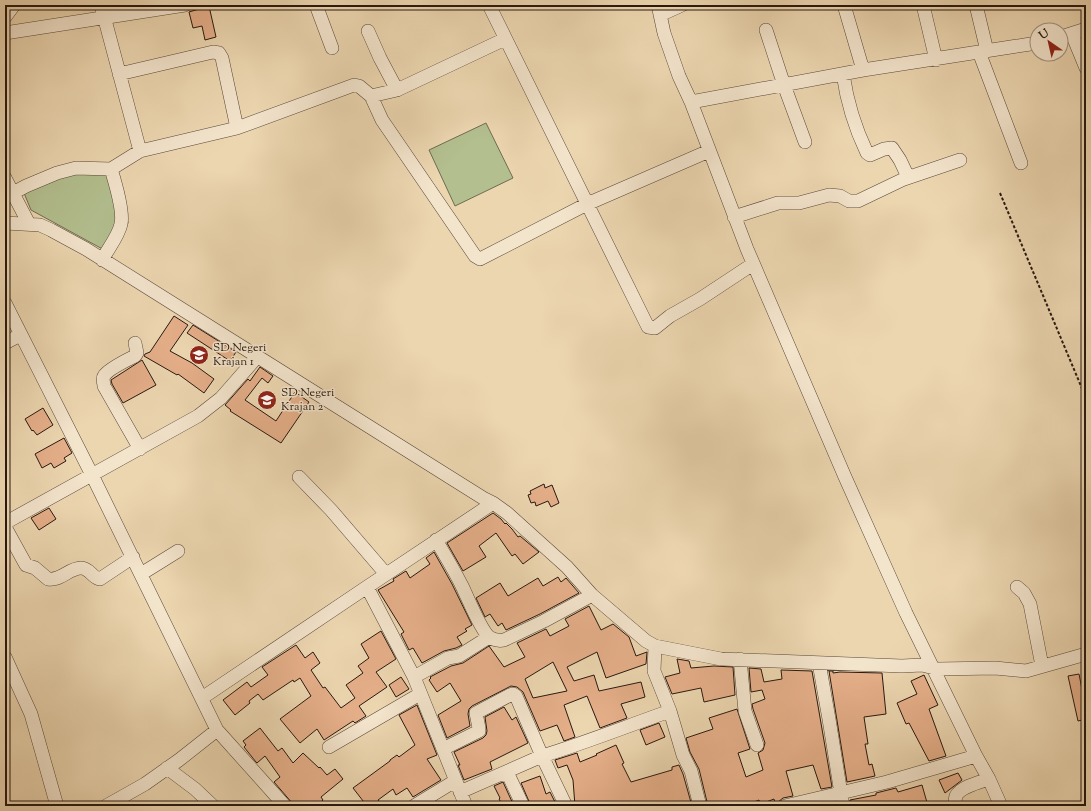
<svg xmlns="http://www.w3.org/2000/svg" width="1091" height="811" font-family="'Sorts Mill Goudy',serif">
<rect width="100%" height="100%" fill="#ecd6b0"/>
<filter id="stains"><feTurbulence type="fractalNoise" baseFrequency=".005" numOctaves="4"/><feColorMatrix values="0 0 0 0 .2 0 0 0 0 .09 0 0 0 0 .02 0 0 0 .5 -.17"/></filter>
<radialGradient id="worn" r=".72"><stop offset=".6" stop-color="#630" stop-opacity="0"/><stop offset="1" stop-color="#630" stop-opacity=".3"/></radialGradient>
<path fill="#b3bf8f" stroke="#6e6c50" d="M 486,123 L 513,178 L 455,206 L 429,150 Z
M 104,168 L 122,197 L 128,223 L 124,231 L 108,252 L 31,210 L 24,193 L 73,169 Z"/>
<path fill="#e5af89" stroke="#281810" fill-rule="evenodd" d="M 209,6 L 216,37 L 205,40 L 202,26 L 193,28 L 189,12 Z
M 174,316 L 188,325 L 170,351 L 192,363 L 214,379 L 204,393 L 178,374 L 177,375 L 144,356 L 145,354 L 150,352 Z
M 193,325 L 236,352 L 230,361 L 187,333 Z
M 142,360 L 156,385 L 123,403 L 112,384 L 111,380 Z
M 260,367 L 273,376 L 268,383 L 262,378 L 245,400 L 276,421 L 295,392 L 309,402 L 281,443 L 230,411 L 231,410 L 225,405 L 248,379 L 250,381 Z
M 43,408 L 53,425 L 37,435 L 33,430 L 32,431 L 25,419 Z
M 64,438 L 72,453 L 64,458 L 66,461 L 54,468 L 51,463 L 42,468 L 35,454 Z
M 544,484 L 545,488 L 552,485 L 559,503 L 551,507 L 548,501 L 536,506 L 535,502 L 531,503 L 528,495 L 531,494 L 530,491 Z
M 49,508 L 56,519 L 39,530 L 31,518 Z
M 493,513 L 501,519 L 505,524 L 506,523 L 512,529 L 518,537 L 520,536 L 539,552 L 523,564 L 515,554 L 512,556 L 496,533 L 479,546 L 486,557 L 463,571 L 447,543 Z
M 434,552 L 452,584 L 472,625 L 465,629 L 467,631 L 457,637 L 462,645 L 456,648 L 444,651 L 422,663 L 413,648 L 409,650 L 401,634 L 404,632 L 378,590 L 394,581 L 393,579 L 406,571 L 410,578 L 430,564 L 426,558 Z
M 558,577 L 561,582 L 566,578 L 579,593 L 540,614 L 506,630 L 502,623 L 498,626 L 490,614 L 485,617 L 476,598 L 500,583 L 508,596 L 538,578 L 543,586 Z
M 589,606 L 601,630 L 613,624 L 629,637 L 636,656 L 647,652 L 646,664 L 606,678 L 597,652 L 567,667 L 574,681 L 594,675 L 599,691 L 641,682 L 645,697 L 621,704 L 627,718 L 600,728 L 587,696 L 564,705 L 575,737 L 564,741 L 557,725 L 540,731 L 523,692 L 517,687 L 511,686 L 472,706 L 469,709 L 468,714 L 470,726 L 447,738 L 438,715 L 461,701 L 450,683 L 437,692 L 429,680 L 431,678 L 430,677 L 451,666 L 463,663 L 489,646 L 504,667 L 525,657 L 517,643 L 546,629 L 550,636 L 569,626 L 565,619 ZM 553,662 L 567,691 L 533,698 L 525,679 Z
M 381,631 L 396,659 L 376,672 L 387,687 L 359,706 L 366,716 L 355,723 L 353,721 L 324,740 L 317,729 L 300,743 L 280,719 L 311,696 L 300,678 L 294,682 L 293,680 L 263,700 L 258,694 L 249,701 L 250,703 L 235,715 L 223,700 L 247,682 L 251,687 L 268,675 L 262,667 L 296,645 L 305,658 L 313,652 L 320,663 L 311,670 L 323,688 L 325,687 L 341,708 L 355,698 L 346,685 L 363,673 L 358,666 L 369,658 L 361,644 Z
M 677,659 L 689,661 L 691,668 L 714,666 L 733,667 L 735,695 L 704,702 L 701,688 L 672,694 L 665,677 L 680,673 Z
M 749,668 L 761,669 L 764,682 L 782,679 L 781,670 L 812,671 L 832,787 L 821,789 L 813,765 L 786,771 L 793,796 L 783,798 L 778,802 L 775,803 L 774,799 L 761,804 L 759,800 L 744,806 L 727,806 L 726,802 L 723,803 L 722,802 L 708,806 L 699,769 L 690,752 L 686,738 L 713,729 L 709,718 L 737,709 L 750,749 L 738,753 L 746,777 L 763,770 L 758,753 L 763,750 L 765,743 L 753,709 L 752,704 L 765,699 L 762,690 L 751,692 Z
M 829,671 L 833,671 L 833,673 L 840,672 L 882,673 L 886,714 L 864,717 L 868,744 L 865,744 L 869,765 L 872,764 L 875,776 L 847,782 Z
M 1079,674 L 1086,710 L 1086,719 L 1078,721 L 1068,676 Z
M 924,675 L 938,705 L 929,709 L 946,756 L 929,761 L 909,723 L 906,724 L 897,703 L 917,694 L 911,681 Z
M 401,677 L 409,689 L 396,697 L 389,685 Z
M 417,705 L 437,755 L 427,759 L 441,780 L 413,797 L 407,788 L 396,795 L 393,789 L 378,800 L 383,806 L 367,806 L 353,788 L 390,761 L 390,760 L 397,755 L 399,757 L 415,745 L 399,715 Z
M 504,707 L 512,720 L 516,717 L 528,743 L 490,762 L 492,769 L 464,780 L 458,765 L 460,765 L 454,752 L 483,738 L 486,735 L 487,731 L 485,717 Z
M 659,723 L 665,737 L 646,745 L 640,730 Z
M 260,728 L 278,751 L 282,748 L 293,763 L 303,753 L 319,768 L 320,767 L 327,775 L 335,769 L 343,779 L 321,797 L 323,800 L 321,802 L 325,806 L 297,806 L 294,803 L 293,804 L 274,782 L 280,777 L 265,756 L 257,763 L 256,762 L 244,747 L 246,745 L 243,741 Z
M 616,745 L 624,763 L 622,764 L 631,782 L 672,770 L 672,767 L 679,765 L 683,774 L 692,806 L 575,806 L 573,780 L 567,765 L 558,768 L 555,760 L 577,753 L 580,762 L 597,755 L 596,754 Z
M 958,773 L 962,780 L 945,793 L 939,780 Z
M 540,776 L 546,794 L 550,792 L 557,806 L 531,806 L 521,783 Z
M 503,782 L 514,806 L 503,806 L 499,799 L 500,798 L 494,786 Z
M 922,785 L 928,806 L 851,806 L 850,800 L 876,795 L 876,793 L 896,788 L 898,792 Z"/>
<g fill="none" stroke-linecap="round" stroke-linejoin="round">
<g stroke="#594838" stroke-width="14">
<path id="minor" d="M 101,5 L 140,151
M 316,5 L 332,48
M 489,5 L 648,327 L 655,328 L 670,316 L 700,299 L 753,264
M 658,5 L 664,33 L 679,76 L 691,102 L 747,249 L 845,477 L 906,613 L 976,756 L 989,779 L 1001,806
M 844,5 L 863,70
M 923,5 L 936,60
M 976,5 L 987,51
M 660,15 L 682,5
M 5,17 L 14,5
M 766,30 L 784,85 L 805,142
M 368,31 L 380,58 L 397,90
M 5,33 L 185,5
M 1072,34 L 1086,68
M 1061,37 L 1086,29
M 979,52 L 1021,163
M 843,74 C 847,102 855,128 867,153 L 870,155 L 884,149 L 892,148 L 900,160 L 908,177
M 371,96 L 382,120 L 475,256 L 480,259 L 587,204 L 709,151
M 691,102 L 863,70 L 1037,43
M 237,128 L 354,85 L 359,86 L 371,96 L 397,90 L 505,39
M 5,178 L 29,224
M 13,193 L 26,186 L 57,173 L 76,168 L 111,169 L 140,151 L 237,128 L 222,58 L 219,53 L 213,52 L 119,74
M 734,217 L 778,203 L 799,203 L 829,195 L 840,196 L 849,201 L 858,201 L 904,179 L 960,160
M 5,223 L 40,225 L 51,230 L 86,249 L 483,498 L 493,503 L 507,513 L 567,567 L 592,595 L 646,641 L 655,646 L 721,659 L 902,666 L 922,665 L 938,669 L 995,668 L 1026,671 L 1086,654
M 102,260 C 108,249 119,235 121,224 C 124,211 115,182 111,169
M 5,303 L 92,475 L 217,730 L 179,760 L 145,784 L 106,806
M 5,343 L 20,335
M 135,343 L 137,353 L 135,356 C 127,360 108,369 104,376 C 102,379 104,383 104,386 L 140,449
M 299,477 L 331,510 L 386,574
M 5,523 L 198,416 L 221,398 L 257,357
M 5,527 L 26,565 L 35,568 L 48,579 C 61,581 69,568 81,568 C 90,568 92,578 100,579 L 133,557
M 436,540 C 445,555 454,570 462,586 C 468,598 480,629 489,637 C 494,640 499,641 504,640 L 544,621 L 592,595
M 141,574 L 178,551
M 1017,587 L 1024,593 L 1030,604 L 1042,666
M 655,646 L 654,671 L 670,711 L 683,755 L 691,771 L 700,806
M 5,657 L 31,714 L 57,806
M 740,659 L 745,711 L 757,745
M 819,663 L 829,719 L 843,806
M 414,677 L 448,658 L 459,656 L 489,637
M 202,698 L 367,587
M 217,730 L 285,806
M 329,747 L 420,694
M 443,749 L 479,731 L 479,728 L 476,713 L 510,695 L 513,694 L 516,696 L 542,756 C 585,743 627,726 670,711
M 167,768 L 195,789 L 213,806
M 507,772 L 523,806
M 460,792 L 542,756 L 566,806
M 414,806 L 455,781
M 466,806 L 414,677 L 367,587 L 493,503
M 785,806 L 887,782 L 976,756
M 955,806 C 955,803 955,799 956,796 C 960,787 980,782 989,779"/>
</g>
<path stroke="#281810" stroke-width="2" stroke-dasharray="3 2" stroke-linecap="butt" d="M 1000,193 L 1086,398"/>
<use href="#minor" stroke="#f3e4cc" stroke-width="13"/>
</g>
<defs>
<g id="school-disc" transform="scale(1)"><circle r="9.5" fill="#8f2418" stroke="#f3e4cc"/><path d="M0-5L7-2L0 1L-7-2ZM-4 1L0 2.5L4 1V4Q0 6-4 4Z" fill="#fff"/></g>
</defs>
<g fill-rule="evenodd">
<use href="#school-disc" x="199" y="355"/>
<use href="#school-disc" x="267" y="400"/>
</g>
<g text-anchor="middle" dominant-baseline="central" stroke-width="3" stroke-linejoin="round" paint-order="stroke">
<g font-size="12" fill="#281810" stroke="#f3e4cc" text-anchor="start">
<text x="213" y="348">SD Negeri<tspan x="213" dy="14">Krajan 1</tspan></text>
<text x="281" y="393">SD Negeri<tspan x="281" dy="14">Krajan 2</tspan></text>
</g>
</g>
<rect width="1091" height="811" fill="none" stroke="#ecd6b0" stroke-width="20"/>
<rect x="6" y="6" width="1079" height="799" fill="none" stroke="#281810" stroke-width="2"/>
<rect x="10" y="10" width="1071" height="791" fill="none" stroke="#281810"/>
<g transform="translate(1049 42) rotate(326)"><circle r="19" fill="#f3e4cc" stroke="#a29281"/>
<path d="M0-3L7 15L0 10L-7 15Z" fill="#8f2418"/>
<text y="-6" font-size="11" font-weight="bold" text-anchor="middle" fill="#281810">U</text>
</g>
<rect width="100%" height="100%" filter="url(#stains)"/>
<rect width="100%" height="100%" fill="url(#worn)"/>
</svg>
